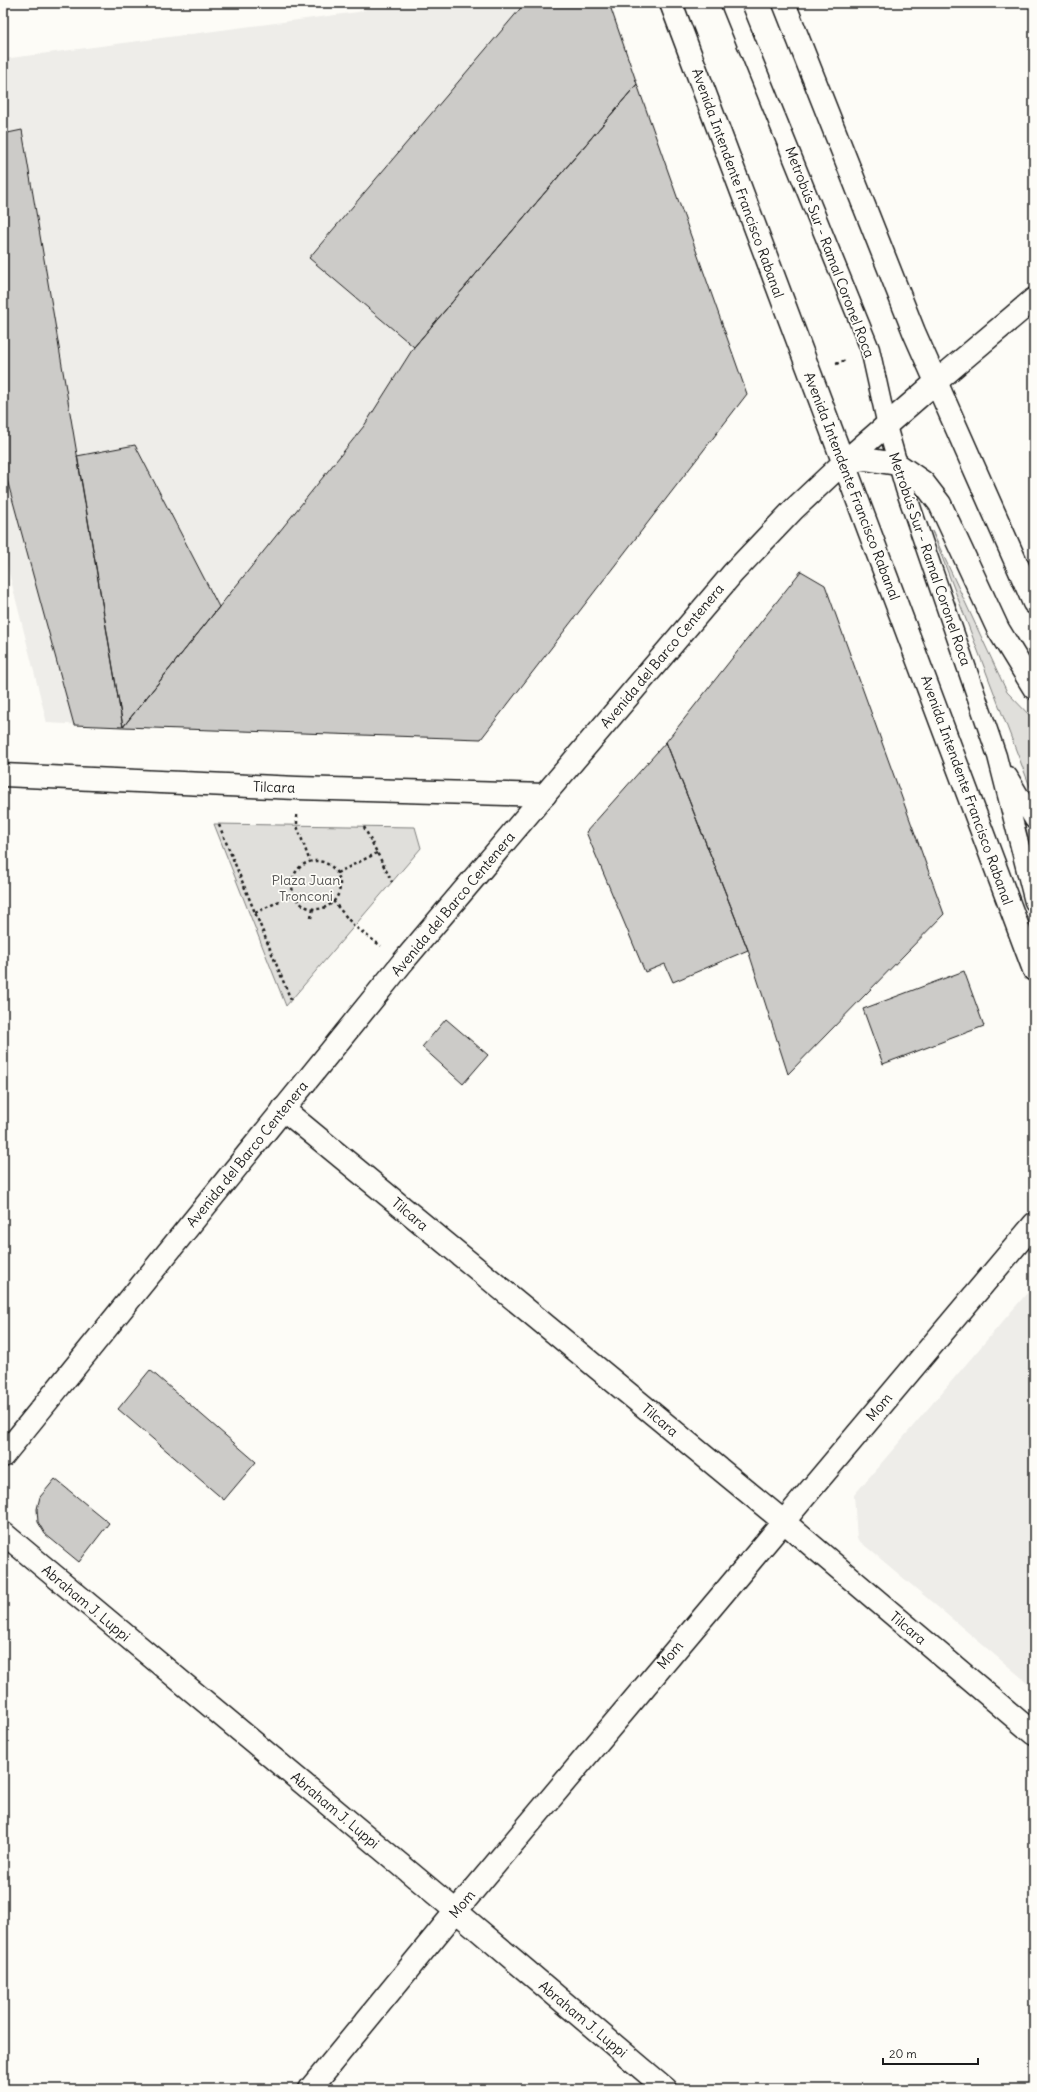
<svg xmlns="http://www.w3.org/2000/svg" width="1037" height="2092" font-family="Delius,sans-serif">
<rect width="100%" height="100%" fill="#fdfcf7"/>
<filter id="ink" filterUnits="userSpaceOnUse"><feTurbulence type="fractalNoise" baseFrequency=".025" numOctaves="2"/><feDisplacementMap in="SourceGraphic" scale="8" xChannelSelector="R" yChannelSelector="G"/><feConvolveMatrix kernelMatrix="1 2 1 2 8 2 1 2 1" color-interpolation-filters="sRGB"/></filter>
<g filter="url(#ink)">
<path fill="#eeede9" d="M 384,3 L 610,3 L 747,394 L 481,739 L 123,727 L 47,723 L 3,549 L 3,59 L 358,12 Z
M 1034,1285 L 1034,1688 L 857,1539 L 854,1495 Z"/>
<path fill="#e0dfdb" stroke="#7e7e7c" d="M 932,531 L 1007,692 L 1034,720 L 1034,797 Z
M 214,824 L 415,827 L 421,848 L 286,1006 Z"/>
<path fill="#cccbc8" stroke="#1c1c1c" d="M 525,3 L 609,3 L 637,84 L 414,347 L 309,258 Z
M 637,84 L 747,394 L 481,739 L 123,727 L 364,426 L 414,347 Z
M 22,130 L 52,306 L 123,727 L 74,725 L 3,465 L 3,134 Z
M 135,445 L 219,607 L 123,727 L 77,456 Z
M 801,571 L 825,585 L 944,914 L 788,1074 L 748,950 L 666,742 Z
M 666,742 L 748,950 L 673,982 L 665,964 L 645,972 L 586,832 Z
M 964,971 L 984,1026 L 883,1064 L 863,1009 Z
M 446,1019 L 488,1055 L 463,1084 L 422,1047 Z
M 150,1370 L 256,1462 L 224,1500 L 118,1409 Z
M 55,1479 L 109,1523 L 79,1562 L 45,1534 L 38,1522 L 37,1509 L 40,1497 Z"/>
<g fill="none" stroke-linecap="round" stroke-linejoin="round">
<g stroke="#1c1c1c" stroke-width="21">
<path id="service" d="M 730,3 L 870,349 L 887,426 L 905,489 L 997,756 L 1034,902
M 1008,776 L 1034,820"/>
</g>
<g stroke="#1c1c1c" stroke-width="25">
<path id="minor" d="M 936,382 L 1034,299
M 3,775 L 297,788 L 545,795
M 283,1109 L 783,1521 L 1034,1734
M 3,1533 L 456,1911 L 666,2089
M 310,2089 L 456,1911 L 1034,1224"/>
</g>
<g stroke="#1c1c1c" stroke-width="25">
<path id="secondary" d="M 671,3 L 1034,970
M 784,3 L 914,332 L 1034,603
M 844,462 L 865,459 L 897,464 L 923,482 L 940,504 L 998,629 L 1034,688
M 3,1456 L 402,963 L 733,573 L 794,509 L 844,462 L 936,382"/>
</g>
<path stroke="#1c1c1c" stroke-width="2.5" stroke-dasharray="3 3" stroke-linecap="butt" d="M 836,364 L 846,360
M 297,815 L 297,826 L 310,862
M 219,825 L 291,1000
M 364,827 L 392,882
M292 885a24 24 0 1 1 48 0a24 24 0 1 1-48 0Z
M 337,873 L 377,853
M 333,901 L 354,926 L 381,946
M 255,913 L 294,894
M 311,918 L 313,908"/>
<use href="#service" stroke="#fdfcf7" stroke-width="18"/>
<use href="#minor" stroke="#fdfcf7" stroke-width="22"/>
<use href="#secondary" stroke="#fdfcf7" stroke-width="22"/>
</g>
</g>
<g text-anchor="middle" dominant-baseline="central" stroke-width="3.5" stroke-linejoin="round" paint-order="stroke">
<g font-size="14" fill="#1c1c1c" stroke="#fdfcf7">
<text transform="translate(738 183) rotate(70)">Avenida Intendente Francisco Rabanal</text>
<text transform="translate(830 252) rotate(69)">Metrobús Sur - Ramal Coronel Roca</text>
<text transform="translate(852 486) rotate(69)">Avenida Intendente Francisco Rabanal</text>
<text transform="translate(930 559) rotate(71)">Metrobús Sur - Ramal Coronel Roca</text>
<text transform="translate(662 656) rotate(-50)">Avenida del Barco Centenera</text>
<text transform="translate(274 787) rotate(2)">Tilcara</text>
<text transform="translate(967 790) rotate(70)">Avenida Intendente Francisco Rabanal</text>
<text transform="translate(453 904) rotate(-50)">Avenida del Barco Centenera</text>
<text transform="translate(247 1154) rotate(-51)">Avenida del Barco Centenera</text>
<text transform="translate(410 1214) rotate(40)">Tilcara</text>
<text transform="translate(879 1407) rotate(-50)">Mom</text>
<text transform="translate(660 1420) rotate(40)">Tilcara</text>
<text transform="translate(86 1603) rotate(40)">Abraham J. Luppi</text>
<text transform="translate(908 1628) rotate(40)">Tilcara</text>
<text transform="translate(670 1655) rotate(-50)">Mom</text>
<text transform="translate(335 1810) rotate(40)">Abraham J. Luppi</text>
<text transform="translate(462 1904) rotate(-50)">Mom</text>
<text transform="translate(583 2019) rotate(40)">Abraham J. Luppi</text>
</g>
<g font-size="14" fill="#575655" stroke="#fdfcf7">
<text x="306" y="880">Plaza Juan<tspan x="306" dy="16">Tronconi</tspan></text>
</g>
</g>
<rect width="1037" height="2092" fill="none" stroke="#fdfcf7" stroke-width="16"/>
<rect x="8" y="8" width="1021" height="2076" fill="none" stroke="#1c1c1c" stroke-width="1.5" filter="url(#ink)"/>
<path d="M883 2058v6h95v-6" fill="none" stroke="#1c1c1c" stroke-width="2"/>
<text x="889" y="2058" font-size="12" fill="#1c1c1c" stroke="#fdfcf7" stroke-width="3" paint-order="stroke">20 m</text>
</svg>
